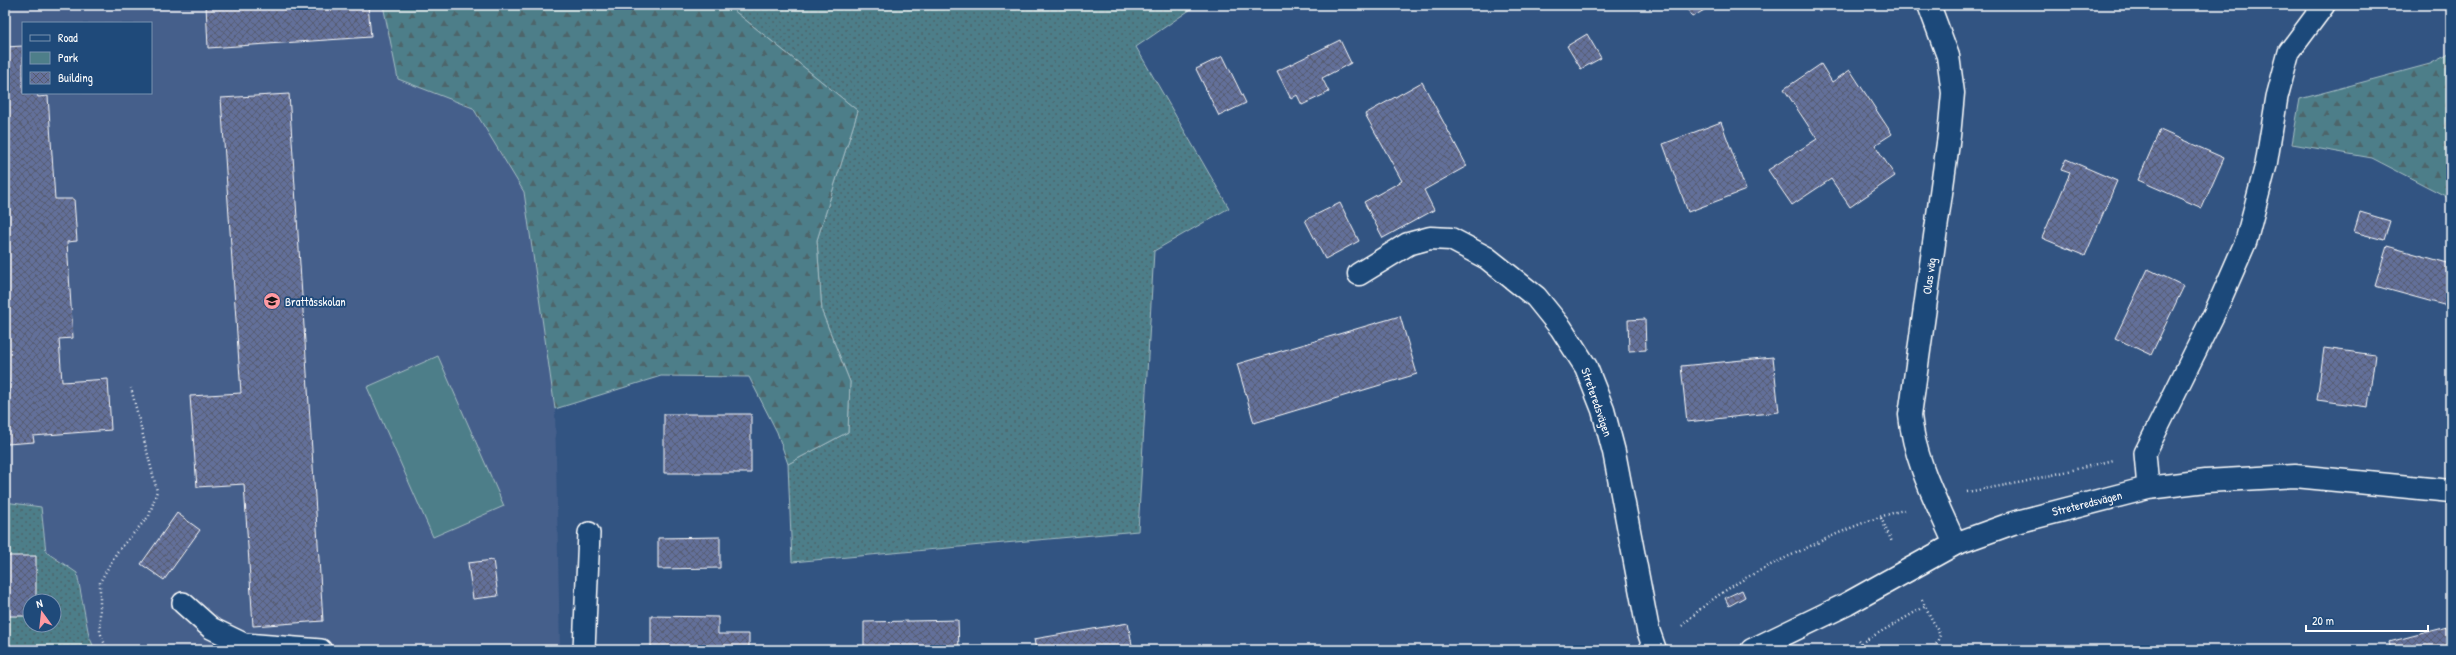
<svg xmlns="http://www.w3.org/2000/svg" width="2456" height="655" font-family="'Patrick Hand',sans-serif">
<defs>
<pattern id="green-dots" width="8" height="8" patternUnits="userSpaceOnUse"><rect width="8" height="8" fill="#4e7e89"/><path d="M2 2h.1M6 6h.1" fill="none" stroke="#4d656a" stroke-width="1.8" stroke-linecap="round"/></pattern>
<pattern id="forest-firs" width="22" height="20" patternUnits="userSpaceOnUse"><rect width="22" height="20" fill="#4e7e89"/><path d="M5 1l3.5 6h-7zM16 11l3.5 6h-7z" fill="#4d656a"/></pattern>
<pattern id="building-cross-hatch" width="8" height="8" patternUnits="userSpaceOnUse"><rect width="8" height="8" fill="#64709a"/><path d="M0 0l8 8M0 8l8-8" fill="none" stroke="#575c6f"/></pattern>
</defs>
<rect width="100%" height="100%" fill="#325482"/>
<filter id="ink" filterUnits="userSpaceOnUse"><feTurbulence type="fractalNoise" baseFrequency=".025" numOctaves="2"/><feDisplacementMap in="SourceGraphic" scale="8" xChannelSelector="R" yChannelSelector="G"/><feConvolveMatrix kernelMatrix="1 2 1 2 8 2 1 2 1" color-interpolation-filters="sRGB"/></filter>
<g filter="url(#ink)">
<path fill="#455f8b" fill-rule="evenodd" d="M 5,5 L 383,5 L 398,78 L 473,108 L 524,192 L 555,409 L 560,650 L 95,650 L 89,636 L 77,573 L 46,552 L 41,507 L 5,502 ZM 23,23 L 151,23 L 151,93 L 23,93 Z"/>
<path fill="url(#green-dots)" stroke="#a6bec4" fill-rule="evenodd" d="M 727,5 L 1197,5 L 1136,47 L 1229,208 L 1154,251 L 1138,531 L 792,562 L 788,464 L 848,432 L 850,382 L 822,312 L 817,240 L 858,111 Z
M 5,502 L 41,507 L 46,552 L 77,573 L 89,636 L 95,650 L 5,650 ZM 30,601 L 54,601 L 54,625 L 30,625 Z"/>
<path fill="url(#forest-firs)" stroke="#a6bec4" d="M 383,5 L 727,5 L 858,111 L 817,240 L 822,312 L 850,382 L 848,432 L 788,464 L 777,432 L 749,377 L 661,376 L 555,409 L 524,192 L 473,108 L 398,79 Z
M 2451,53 L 2451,199 L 2372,158 L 2292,144 L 2300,99 L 2430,64 Z"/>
<path fill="#4e7e89" stroke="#a6bec4" d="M 438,356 L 504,506 L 433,537 L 367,387 Z"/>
<path fill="url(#building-cross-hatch)" stroke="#fff" d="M 206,5 L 368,5 L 371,37 L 208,48 Z
M 1685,5 L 1713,5 L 1692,17 Z
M 1587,34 L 1601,58 L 1581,69 L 1567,46 Z
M 1340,40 L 1351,63 L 1322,78 L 1329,92 L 1302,105 L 1297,95 L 1291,99 L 1277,71 Z
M 23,46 L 23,93 L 37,93 L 38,97 L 48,96 L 55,199 L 74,199 L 77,241 L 67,242 L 73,338 L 59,339 L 62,382 L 108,379 L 111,430 L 33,436 L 34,442 L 7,444 L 5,395 L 9,394 L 5,328 L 5,47 Z
M 1223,56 L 1246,103 L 1219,116 L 1196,69 Z
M 1821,64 L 1832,82 L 1850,70 L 1892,134 L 1875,145 L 1895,176 L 1850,207 L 1831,179 L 1792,205 L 1768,170 L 1817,139 L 1784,89 Z
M 1422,82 L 1467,166 L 1424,190 L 1434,210 L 1383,238 L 1364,202 L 1402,181 L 1365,114 Z
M 289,94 L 323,621 L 253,626 L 244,484 L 197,487 L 190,396 L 241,393 L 221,98 Z
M 1721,122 L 1746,190 L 1688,212 L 1663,144 Z
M 2160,130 L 2224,158 L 2202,208 L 2138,180 Z
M 2066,159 L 2117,181 L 2085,256 L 2042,238 L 2070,173 L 2061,170 Z
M 1340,203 L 1359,241 L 1325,259 L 1305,220 Z
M 2360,212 L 2390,221 L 2384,240 L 2354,232 Z
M 2387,246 L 2451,264 L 2451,307 L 2375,286 Z
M 2148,269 L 2184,286 L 2151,355 L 2115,338 Z
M 1400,316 L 1417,374 L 1254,423 L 1237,364 Z
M 1645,319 L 1646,350 L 1629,351 L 1628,320 Z
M 2324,348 L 2375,355 L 2368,407 L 2317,400 Z
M 1773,357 L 1779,412 L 1687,422 L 1681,366 Z
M 664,414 L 751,414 L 751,473 L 664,473 Z
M 177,513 L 200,530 L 164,580 L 141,564 Z
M 720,537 L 720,568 L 658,569 L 658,538 Z
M 5,556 L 36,556 L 36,601 L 30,601 L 30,616 L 5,616 Z
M 493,560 L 498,596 L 473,599 L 468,563 Z
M 1742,590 L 1745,597 L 1729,606 L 1725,598 Z
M 651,616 L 718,617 L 718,634 L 749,634 L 749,650 L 651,650 Z
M 958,620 L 959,650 L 864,650 L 864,622 Z
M 1128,623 L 1133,650 L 1036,650 L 1034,639 Z
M 2451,626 L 2451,650 L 2391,650 L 2389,642 Z"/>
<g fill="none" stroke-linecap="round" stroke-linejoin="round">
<g stroke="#fff" stroke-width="24">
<path id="service" d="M 2148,488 L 2145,453 L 2215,312 L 2246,241 L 2266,165 L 2277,97 L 2289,52 L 2324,5
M 183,603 L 211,628 L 244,644 L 321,650
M 584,650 L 589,533"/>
</g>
<g stroke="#fff" stroke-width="25">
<path id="minor" d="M 1929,5 L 1948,56 L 1953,93 L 1949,136 L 1910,415 C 1914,460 1937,503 1955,544
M 1359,274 L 1408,244 L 1430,238 L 1451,239 L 1487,258 L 1536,297 L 1561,328 L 1586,367 L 1603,410 L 1614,452 L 1648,630 L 1655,650
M 1752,650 L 1847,604 L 1955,544 L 2013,523 L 2148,488 L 2206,481 L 2295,476 L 2451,491"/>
</g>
<path stroke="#fff" stroke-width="2.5" stroke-dasharray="1 3" stroke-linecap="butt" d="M 1967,492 L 2023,482 L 2114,460
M 1881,518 L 1892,542
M 1922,600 L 1940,635 L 1934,650
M 1682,626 C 1718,590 1755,572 1800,551 C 1834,535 1867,519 1904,510
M 1858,640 L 1861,643 L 1926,606
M 107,650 L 100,632 L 100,582 L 117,552 L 149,516 L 157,491 L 131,388
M 1845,650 L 1861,643"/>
<use href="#service" stroke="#1f4a7a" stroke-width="21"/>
<use href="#minor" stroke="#1f4a7a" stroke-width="22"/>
</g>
</g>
<defs>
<g id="school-disc" transform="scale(0.9)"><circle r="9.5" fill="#ff9aa2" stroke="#1f4a7a"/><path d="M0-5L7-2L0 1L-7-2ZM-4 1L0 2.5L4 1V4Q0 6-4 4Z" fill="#111"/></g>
</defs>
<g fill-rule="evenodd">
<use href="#school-disc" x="272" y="301"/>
</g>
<g text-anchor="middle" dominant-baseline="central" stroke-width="3.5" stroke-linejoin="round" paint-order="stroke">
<g font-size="12" fill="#fff" stroke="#1f4a7a">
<text transform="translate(1929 276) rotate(-82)">Olas väg</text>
<text transform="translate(1597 402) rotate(71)">Streteredsvägen</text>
<text transform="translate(2087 503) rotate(-14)">Streteredsvägen</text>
</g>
<g font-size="12" fill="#fff" stroke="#1f4a7a" text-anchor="start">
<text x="285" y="301">Brattåsskolan</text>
</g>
</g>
<rect width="2456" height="655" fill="none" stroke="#1f4a7a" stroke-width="20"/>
<rect x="10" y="10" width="2436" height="635" fill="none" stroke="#fff" stroke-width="1.5" filter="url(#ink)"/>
<rect x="22" y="22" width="130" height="72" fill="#1f4a7a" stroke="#7992af"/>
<rect x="30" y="35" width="20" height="6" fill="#1f4a7a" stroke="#7992af"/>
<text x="58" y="42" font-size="12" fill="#ffffff">Road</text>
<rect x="30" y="52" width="20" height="12" fill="#4e7e89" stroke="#7992af"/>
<text x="58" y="62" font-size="12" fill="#ffffff">Park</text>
<rect x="30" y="72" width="20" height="12" fill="url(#building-cross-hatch)" stroke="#7992af"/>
<text x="58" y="82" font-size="12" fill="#ffffff">Building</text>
<g transform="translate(42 613) rotate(345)"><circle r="19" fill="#1f4a7a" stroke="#7992af"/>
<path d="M0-3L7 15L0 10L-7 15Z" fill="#ff9aa2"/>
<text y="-6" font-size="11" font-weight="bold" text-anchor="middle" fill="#ffffff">N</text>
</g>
<path d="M2306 625v6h122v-6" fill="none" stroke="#ffffff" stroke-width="2"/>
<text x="2312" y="625" font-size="12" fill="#ffffff" stroke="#1f4a7a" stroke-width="3" paint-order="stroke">20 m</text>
</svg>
